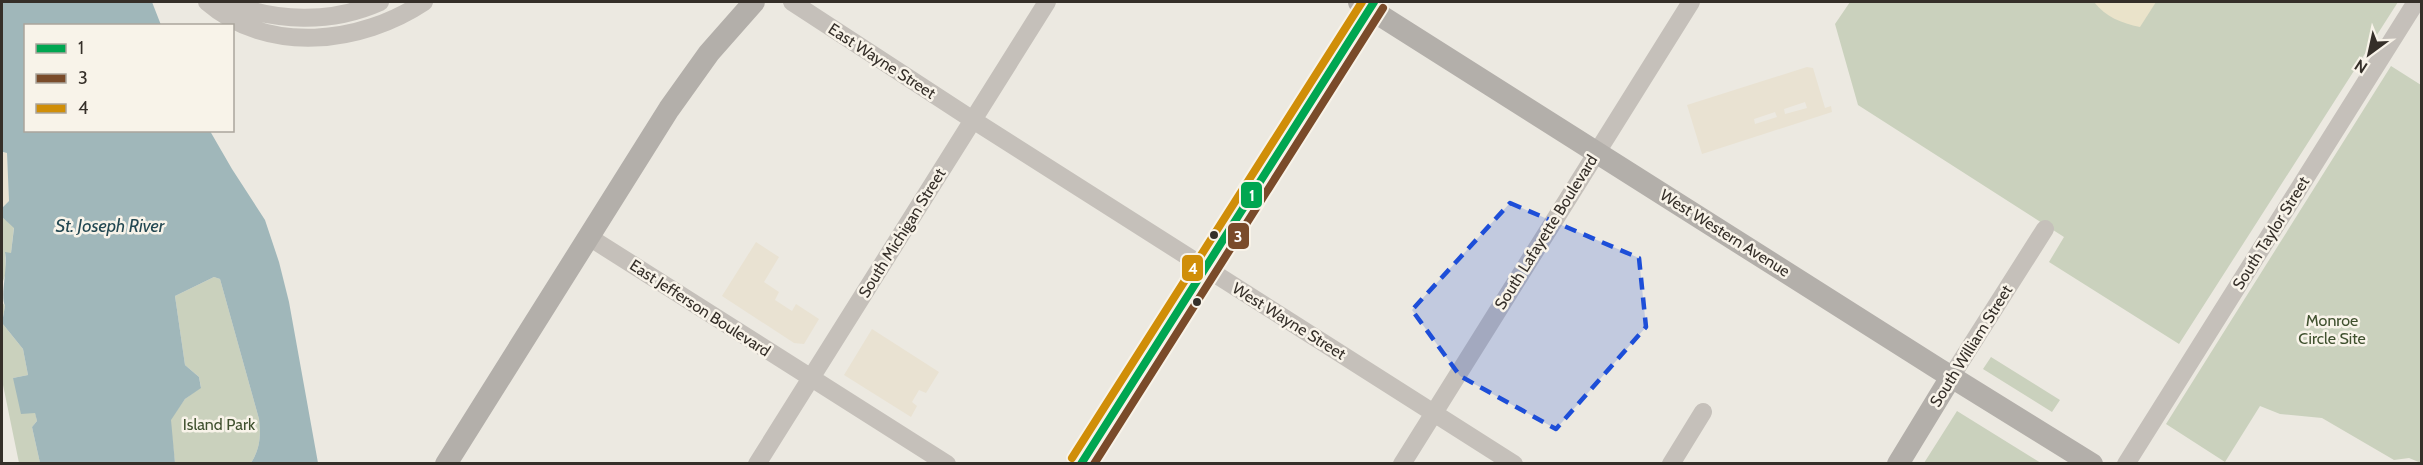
<svg xmlns="http://www.w3.org/2000/svg" width="2423" height="465" font-family="Cabin,sans-serif">
<rect width="100%" height="100%" fill="#ece9e1"/>
<path fill="#cad1bd" d="M 1850,2 L 2398,2 L 2179,344 L 2049,262 L 2064,237 L 1858,105 L 1835,24 Z
M 2391,66 L 2421,85 L 2421,463 L 2409,458 L 2394,460 L 2322,418 L 2280,414 L 2260,406 L 2225,462 L 2166,424 Z
M 2,217 L 14,227 L 11,253 L 5,253 L 6,273 L 2,284 Z
M 214,277 L 220,279 L 259,419 C 261,436 260,449 251,463 L 175,463 L 170,420 L 185,399 L 201,387 L 199,377 L 185,365 L 175,296 Z
M 2,302 L 5,306 L 2,323 L 23,349 L 28,375 L 13,378 L 35,412 L 37,421 L 32,427 L 40,463 L 19,463 L 2,380 Z
M 1991,357 L 2060,400 L 2052,412 L 1983,369 Z
M 1957,411 L 2041,463 L 1924,463 Z"/>
<path fill="#eae3ca" d="M 2094,2 L 2156,2 L 2140,27 C 2121,23 2106,17 2094,2 Z"/>
<path fill="#e9e2d2" fill-rule="evenodd" d="M 1807,67 L 1813,68 L 1825,108 L 1831,106 L 1832,112 L 1702,154 L 1687,105 ZM 1805,102 L 1807,108 L 1785,114 L 1784,109 ZM 1775,112 L 1777,117 L 1755,124 L 1754,119 Z
M 7,152 L 9,201 L 2,208 L 2,153 Z
M 756,242 L 779,257 L 764,282 L 779,292 L 775,300 L 792,311 L 796,304 L 819,319 L 804,344 L 794,343 L 722,296 Z
M 872,329 L 939,372 L 926,393 L 919,390 L 912,402 L 917,406 L 911,417 L 844,375 Z"/>
<path fill="#a0b7ba" d="M 2,2 L 152,2 L 161,25 L 26,26 L 26,130 L 210,131 L 232,169 L 265,220 L 279,262 L 289,302 L 318,463 L 251,463 C 260,449 261,436 259,419 L 220,279 L 214,277 L 175,296 L 185,365 L 199,377 L 201,388 L 185,399 L 171,420 L 175,463 L 40,463 L 32,427 L 37,421 L 35,413 L 21,414 L 13,378 L 28,375 L 23,349 L 2,323 L 5,306 C 0,295 8,269 5,252 L 11,253 L 14,228 L 2,217 L 2,208 L 9,201 L 7,153 L 3,152 L 2,145 Z"/>
<g fill="none" stroke-linecap="round" stroke-linejoin="round">
<path stroke="#c5c0ba" stroke-width="18" d="M 207,2 C 268,55 361,44 424,2
M 226,2 C 276,22 331,24 380,2
M 792,2 L 973,120 L 1514,464
M 589,237 L 947,464
M 1951,377 L 2045,229
M 757,464 L 1047,2
M 1402,464 L 1691,2
M 1671,464 L 1703,412
M 2126,464 L 2416,2"/>
<path stroke="#b3afaa" stroke-width="22" d="M 1359,2 L 1937,368 L 2092,464
M 446,464 L 669,109 L 709,53 L 754,2
M 1081,464 L 1374,2
M 1898,464 L 1951,377"/>
<g stroke="#f8f3e9" stroke-width="12">
<path id="bus-1" d="M 1081,464 L 1374,2"/>
</g>
<g stroke="#f8f3e9" stroke-width="12">
<path id="bus-2" d="M 1094,464 L 1383,8"/>
</g>
<g stroke="#f8f3e9" stroke-width="12">
<path id="bus-3" d="M 1072,458 L 1362,2"/>
</g>
<use href="#bus-1" stroke="#00a651" stroke-width="8"/>
<use href="#bus-2" stroke="#7a4b2a" stroke-width="8"/>
<use href="#bus-3" stroke="#d08e08" stroke-width="8"/>
</g>
<path fill="#1d4ed8" fill-opacity="0.2" stroke="#1d4ed8" stroke-width="4.5" stroke-dasharray="12 8" stroke-linejoin="round" d="M 1510,203 L 1639,258 L 1646,327 L 1556,429 L 1460,376 L 1412,310 Z"/>
<g fill="#352f29" stroke="#f8f3e9" stroke-width="2">
<circle cx="1214" cy="235" r="5"/>
<circle cx="1197" cy="302" r="5"/>
</g>
<g text-anchor="middle" dominant-baseline="central" stroke-width="5" stroke-linejoin="round" paint-order="stroke">
<g font-size="16" fill="#352f29" stroke="#f8f3e9">
<text transform="translate(882 61) rotate(33)">East Wayne Street</text>
<text transform="translate(1546 232) rotate(-58)">South Lafayette Boulevard</text>
<text transform="translate(902 233) rotate(-58)">South Michigan Street</text>
<text transform="translate(1725 233) rotate(32)">West Western Avenue</text>
<text transform="translate(2271 233) rotate(-58)">South Taylor Street</text>
<text transform="translate(700 308) rotate(33)">East Jefferson Boulevard</text>
<text transform="translate(1289 321) rotate(32)">West Wayne Street</text>
<text transform="translate(1971 346) rotate(-58)">South William Street</text>
</g>
<g font-size="16" fill="#40512f" stroke="#f8f3e9">
<text x="2332" y="320">Monroe<tspan x="2332" dy="18">Circle Site</tspan></text>
<text x="219" y="424">Island Park</text>
</g>
<g font-size="18" font-style="italic" fill="#234852" stroke="#f8f3e9">
<text x="110" y="226">St. Joseph River</text>
</g>
</g>
<g stroke="#f8f3e9" stroke-width="2">
<rect x="1240" y="181" width="23" height="28" rx="6" fill="#00a651"/>
<rect x="1227" y="222" width="23" height="28" rx="6" fill="#7a4b2a"/>
<rect x="1181" y="254" width="23" height="28" rx="6" fill="#d08e08"/>
</g>
<g font-size="16" text-anchor="middle" font-weight="bold" fill="#fff">
<text x="1252" y="201">1</text>
<text x="1238" y="242">3</text>
<text x="1193" y="274">4</text>
</g>
<rect width="2423" height="465" fill="none" stroke="#352f29" stroke-width="6"/>
<rect x="24" y="24" width="210" height="108" fill="#f8f3e9" stroke="#aaa59c" stroke-width="1.5"/>
<rect x="36" y="44" width="30" height="9" fill="#00a651" stroke="#aaa59c" stroke-width="1.5"/>
<text x="78" y="54" font-size="18" fill="#352f29">1</text>
<rect x="36" y="74" width="30" height="9" fill="#7a4b2a" stroke="#aaa59c" stroke-width="1.5"/>
<text x="78" y="84" font-size="18" fill="#352f29">3</text>
<rect x="36" y="104" width="30" height="9" fill="#d08e08" stroke="#aaa59c" stroke-width="1.5"/>
<text x="78" y="114" font-size="18" fill="#352f29">4</text>
<g transform="translate(2369 54) rotate(213)" stroke="#f8f3e9" stroke-width="4.5" paint-order="stroke">
<path d="M0-4.5L10 22L0 15L-10 22Z" fill="#352f29"/>
<text y="-9" font-size="16" font-weight="bold" text-anchor="middle" fill="#352f29">N</text>
</g>
</svg>
